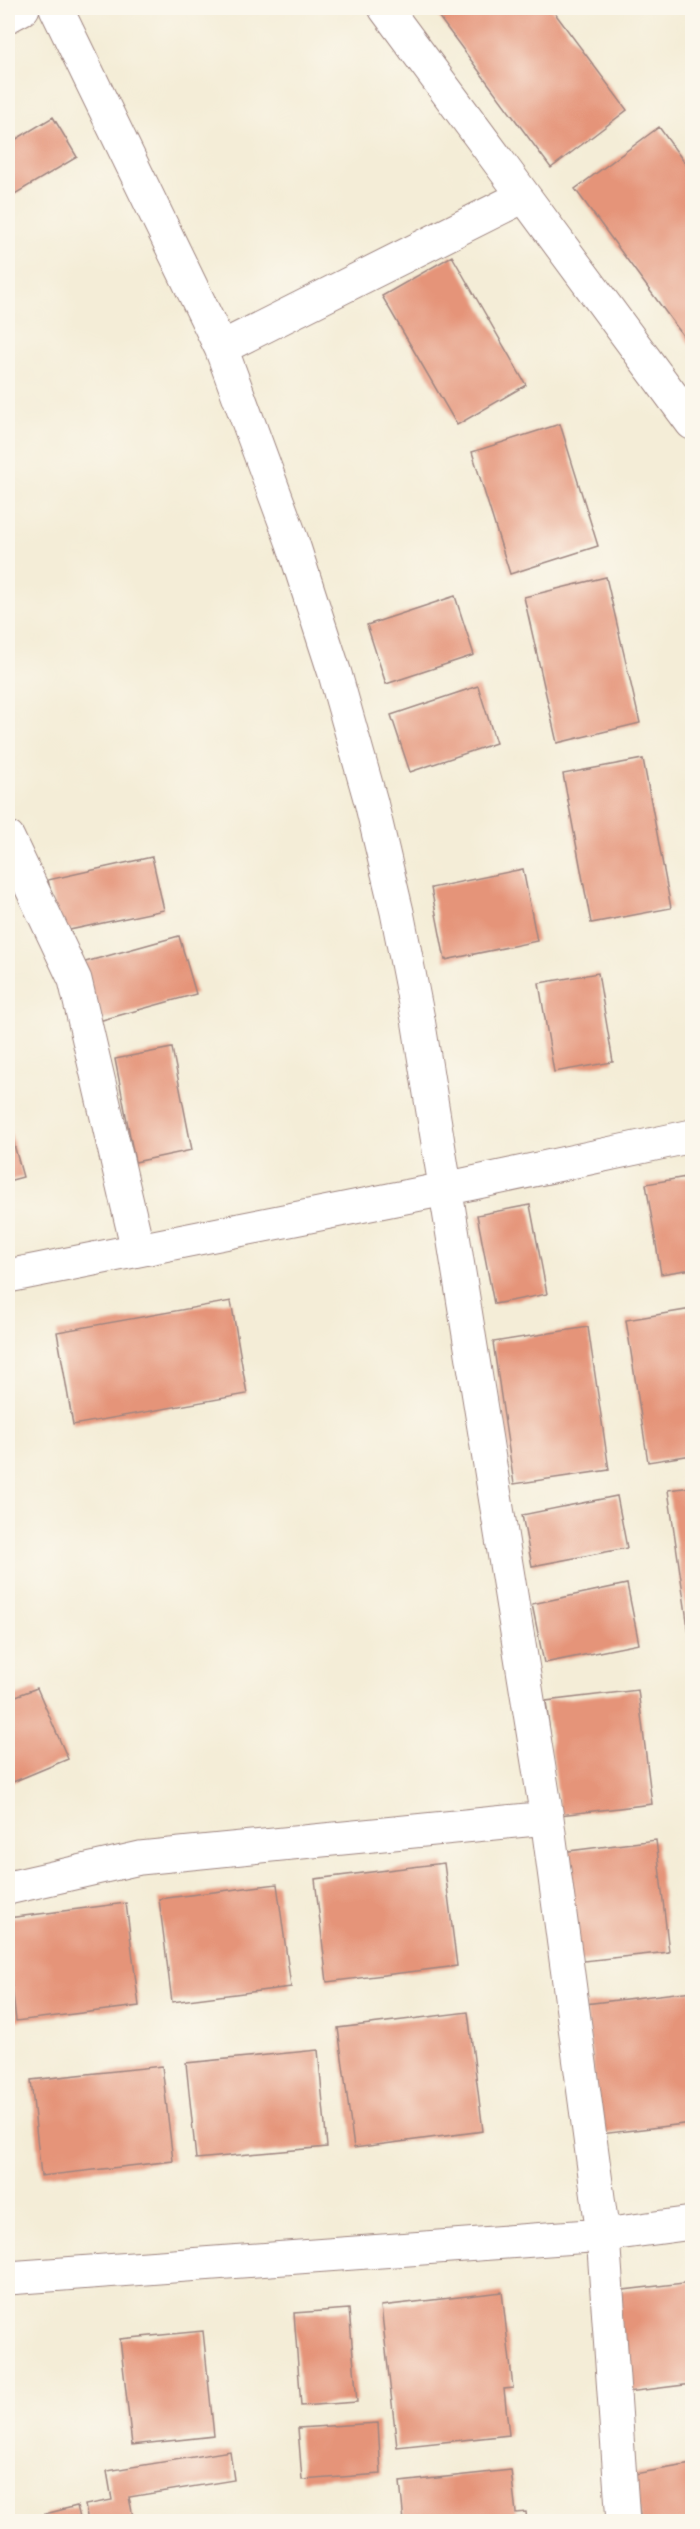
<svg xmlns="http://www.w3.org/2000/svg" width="700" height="2529" font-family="Caveat,sans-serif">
<rect width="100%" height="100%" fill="#fbf7ec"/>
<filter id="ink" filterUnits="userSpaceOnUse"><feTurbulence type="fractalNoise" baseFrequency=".0167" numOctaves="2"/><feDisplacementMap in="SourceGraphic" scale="12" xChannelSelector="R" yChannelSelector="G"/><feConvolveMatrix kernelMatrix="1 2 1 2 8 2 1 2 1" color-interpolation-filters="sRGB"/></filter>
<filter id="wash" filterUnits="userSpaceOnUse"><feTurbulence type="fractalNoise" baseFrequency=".008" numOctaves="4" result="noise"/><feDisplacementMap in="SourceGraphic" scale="24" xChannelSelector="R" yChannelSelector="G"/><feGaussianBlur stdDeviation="1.35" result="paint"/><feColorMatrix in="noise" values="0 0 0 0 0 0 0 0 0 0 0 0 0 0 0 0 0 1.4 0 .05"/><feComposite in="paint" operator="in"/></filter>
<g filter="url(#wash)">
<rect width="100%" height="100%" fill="#f4edd7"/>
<g id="blocks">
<path fill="#e59479" d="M 435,8 L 551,8 L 627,110 L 551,168 L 433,9 Z
M 53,117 L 77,157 L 8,198 L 8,144 Z
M 659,127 L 692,173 L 692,343 L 690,345 L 575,189 Z
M 452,256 L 526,385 L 457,425 L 382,296 Z
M 560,424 L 598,546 L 510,574 L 472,452 Z
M 606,577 L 640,723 L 557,743 L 524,597 Z
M 455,596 L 474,655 L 386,684 L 367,625 Z
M 478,686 L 496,743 L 410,772 L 391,715 Z
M 643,759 L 671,908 L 591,923 L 563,774 Z
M 152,857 L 164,910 L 60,932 L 48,880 Z
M 523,869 L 537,941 L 445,960 L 431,888 Z
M 179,936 L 196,994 L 95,1022 L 78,964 Z
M 598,973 L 613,1062 L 554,1072 L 539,983 Z
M 172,1048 L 192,1150 L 135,1162 L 115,1059 Z
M 8,1123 L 23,1177 L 8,1181 Z
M 692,1176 L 692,1269 L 661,1274 L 646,1184 Z
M 530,1205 L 547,1294 L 494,1304 L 477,1215 Z
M 231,1301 L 247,1394 L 73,1425 L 57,1332 Z
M 692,1309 L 692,1455 L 648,1462 L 626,1320 Z
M 588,1327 L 609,1470 L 514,1484 L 493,1342 Z
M 692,1487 L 692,1641 L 690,1641 L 668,1490 Z
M 617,1496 L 627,1548 L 532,1566 L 522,1515 Z
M 627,1584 L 639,1644 L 544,1663 L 532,1604 Z
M 37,1688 L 68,1759 L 8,1784 L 8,1699 Z
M 638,1690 L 652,1804 L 560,1815 L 546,1701 Z
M 656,1840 L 669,1952 L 574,1962 L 561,1852 Z
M 444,1863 L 457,1966 L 327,1982 L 315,1879 Z
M 277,1884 L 291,1987 L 172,2002 L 159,1899 Z
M 126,1903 L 139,2006 L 16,2021 L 8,1950 L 8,1918 Z
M 692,1991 L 692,2123 L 601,2134 L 585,2004 Z
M 468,2012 L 483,2131 L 354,2148 L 338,2028 Z
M 318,2050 L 327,2147 L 196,2159 L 186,2063 Z
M 162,2066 L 173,2161 L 41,2176 L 31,2080 Z
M 692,2282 L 692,2384 L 628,2392 L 615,2291 Z
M 502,2292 L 513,2388 L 504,2389 L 509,2435 L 397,2447 L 381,2306 Z
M 349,2309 L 357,2402 L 301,2406 L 294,2313 Z
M 203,2331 L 214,2436 L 132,2445 L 120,2339 Z
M 378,2423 L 381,2474 L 302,2480 L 298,2428 Z
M 230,2451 L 234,2480 L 129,2497 L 134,2522 L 88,2522 L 85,2505 L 112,2500 L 107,2471 Z
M 692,2464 L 692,2522 L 641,2522 L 634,2474 Z
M 511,2470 L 516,2513 L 526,2512 L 527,2522 L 404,2522 L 400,2482 Z
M 77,2506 L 81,2522 L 47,2522 L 45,2514 Z"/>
</g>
</g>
<g filter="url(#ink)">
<use href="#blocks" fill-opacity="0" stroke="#9f8681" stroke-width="1.5"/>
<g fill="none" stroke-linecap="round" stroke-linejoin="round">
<g stroke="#9f8681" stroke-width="35">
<path id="minor" d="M 56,8 L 221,348 L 292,541 L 335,674 L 371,802 L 397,912 L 418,1019 L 547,1818 L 603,2235 L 623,2522
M 385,8 L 692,423
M 8,16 L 23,8
M 221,348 L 524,196
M 8,838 L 75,980 L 138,1250
M 8,1276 L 445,1189 L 692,1136
M 8,1888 L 140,1858 L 547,1818
M 8,2278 L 603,2235 L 692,2223"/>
</g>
<use href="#minor" stroke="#fff" stroke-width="33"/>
</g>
</g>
<rect width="700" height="2529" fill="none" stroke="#fbf7ec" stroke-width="30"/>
</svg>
